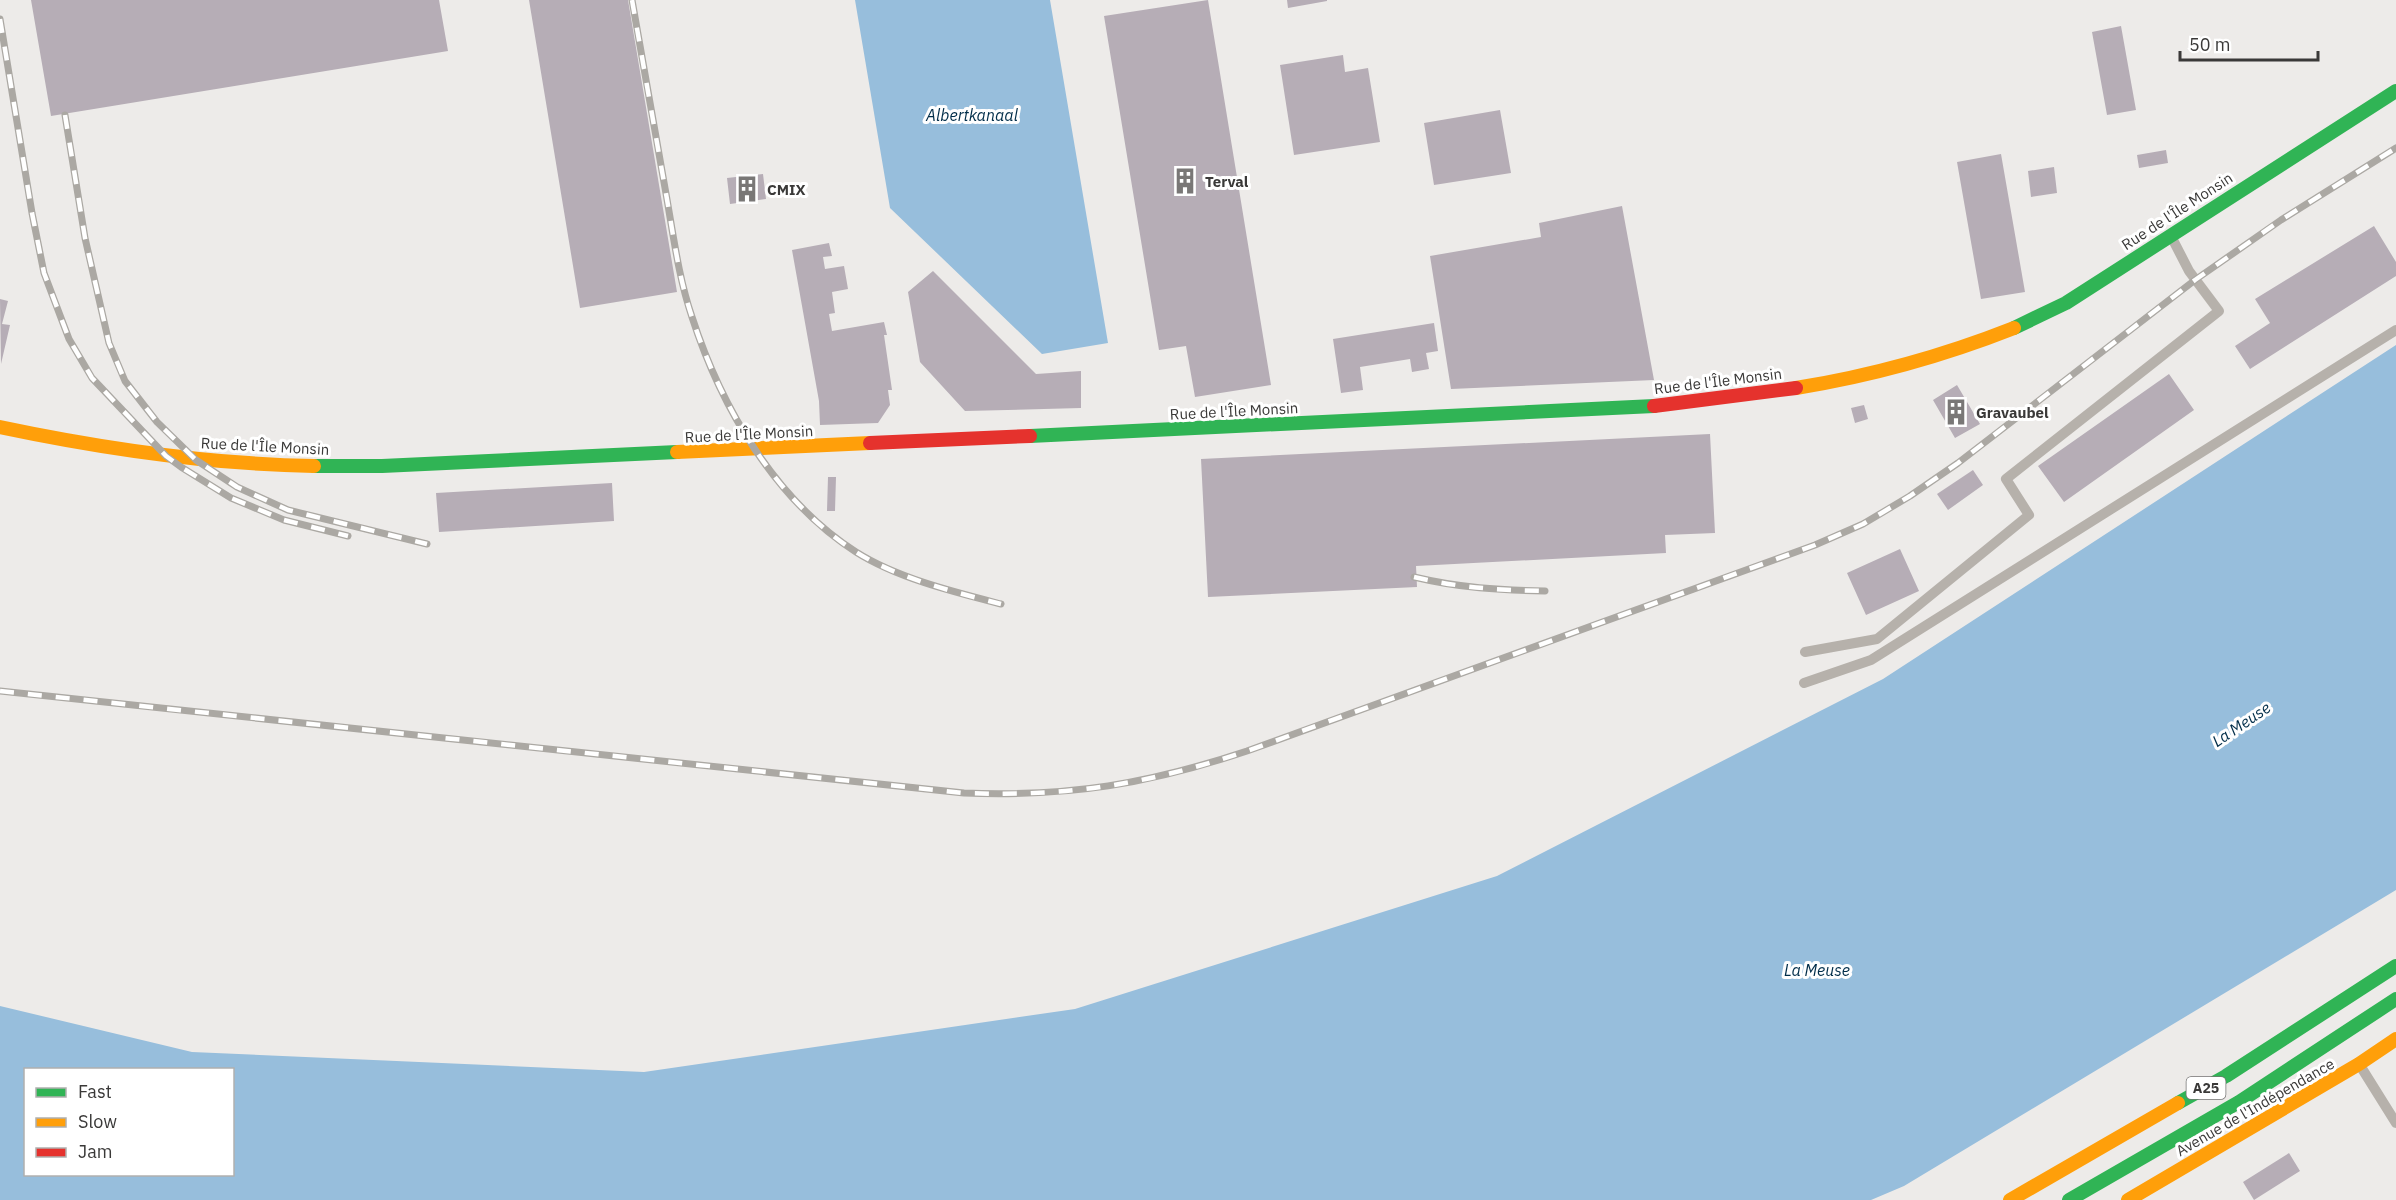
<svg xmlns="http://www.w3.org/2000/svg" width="2396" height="1200" font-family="'IBM Plex Sans',sans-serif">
<rect width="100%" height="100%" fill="#edebe9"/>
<path fill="#97bedc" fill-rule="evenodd" d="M 855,0 L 1050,0 L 1108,343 L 1042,354 L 890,208 Z
M 2396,345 L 2396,890 L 1904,1186 L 1871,1200 L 0,1200 L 0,1006 L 192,1052 L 644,1072 L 1075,1009 L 1497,876 L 1883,679 ZM 26,1070 L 232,1070 L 232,1174 L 26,1174 Z"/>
<path fill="#b6adb6" d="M 31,0 L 439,0 L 448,51 L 51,116 Z
M 529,0 L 628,0 L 677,292 L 580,308 Z
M 1208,0 L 1271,385 L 1195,397 L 1186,346 L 1159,350 L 1104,16 Z
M 1287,0 L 1327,0 L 1327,1 L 1288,8 Z
M 2121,26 L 2136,110 L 2107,115 L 2092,32 Z
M 1343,55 L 1345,72 L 1368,68 L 1380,142 L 1294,155 L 1280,65 Z
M 1500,110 L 1511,173 L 1434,185 L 1424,123 Z
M 2166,150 L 2168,163 L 2139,168 L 2137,155 Z
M 2001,154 L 2025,292 L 1981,299 L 1957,162 Z
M 2054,167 L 2057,193 L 2031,197 L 2028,171 Z
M 763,174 L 766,199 L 730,204 L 727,178 Z
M 1622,206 L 1654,380 L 1451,389 L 1430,256 L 1541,237 L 1539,223 Z
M 2374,226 L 2396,262 L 2396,276 L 2250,369 L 2235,346 L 2270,323 L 2255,299 Z
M 829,243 L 832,256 L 823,257 L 825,269 L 844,266 L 848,289 L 832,292 L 835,313 L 829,314 L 832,331 L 884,322 L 887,335 L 884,335 L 892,390 L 888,390 L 890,405 L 878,423 L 820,425 L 819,401 L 792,250 Z
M 933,271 L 1036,374 L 1081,371 L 1081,408 L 965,411 L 920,362 L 908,292 Z
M 0,299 L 8,301 L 2,324 L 10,325 L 1,364 Z
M 1434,323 L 1438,351 L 1426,353 L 1429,369 L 1412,372 L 1410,359 L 1360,367 L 1363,390 L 1341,393 L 1333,339 Z
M 2169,374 L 2194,410 L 2064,502 L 2038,466 Z
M 1957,385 L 1980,424 L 1955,438 L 1933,400 Z
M 1864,405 L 1868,419 L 1855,423 L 1851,408 Z
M 1710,434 L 1715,533 L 1665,535 L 1666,553 L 1416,566 L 1417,587 L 1208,597 L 1201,459 Z
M 1973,470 L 1983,485 L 1948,510 L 1937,494 Z
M 828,477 L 836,477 L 835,511 L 827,511 Z
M 612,483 L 614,521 L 439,532 L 436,493 Z
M 1900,549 L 1919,591 L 1866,615 L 1847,573 Z
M 2289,1153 L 2300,1171 L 2254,1200 L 2243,1182 Z"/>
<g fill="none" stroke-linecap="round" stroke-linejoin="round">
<path stroke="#b6b1ab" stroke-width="10" d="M 1805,652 L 1877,639 L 2029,515 L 2006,479 L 2219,311 L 2189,271 L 2172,238
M 1804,683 L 1871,660 L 2396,330
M 2361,1067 L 2396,1123"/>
<path stroke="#30b455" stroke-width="14" d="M 2014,328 L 2066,303 L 2396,91
M 1030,436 L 1654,406
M 314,466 L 382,466 L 677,452
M 2178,1103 L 2226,1076 L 2396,966
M 2069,1200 L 2239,1102 L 2396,999"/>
<path stroke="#ff9f0a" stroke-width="14" d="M 1796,388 C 1871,376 1943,356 2014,328
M 0,427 C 104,449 208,464 314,466
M 677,452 L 870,443
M 2010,1200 L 2178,1103
M 2128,1200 L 2359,1064 L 2396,1039"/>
<path stroke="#e5322d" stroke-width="14" d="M 1654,406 L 1796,388
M 870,443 L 1030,436"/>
<g stroke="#aba8a3" stroke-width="7">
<path id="rail" d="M 632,0 C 643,63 654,126 665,188 C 673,232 678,276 692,317 C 721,407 775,500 856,552 C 897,578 954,592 1001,604
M 0,19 L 32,213 L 44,273 L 69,339 L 92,378 L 166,456 L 181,467 L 231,498 L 284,520 L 348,536
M 65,115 L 85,238 L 109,343 L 125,381 L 157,422 L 196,460 L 237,487 L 288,510 L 427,544
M 1414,577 C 1460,588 1499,590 1545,591
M 0,691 L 964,793 C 1070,797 1148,784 1247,751 L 1815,545 L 1863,524 L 1910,496 L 1958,463 L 2195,280 L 2281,220 L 2396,148"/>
</g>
<use href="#rail" stroke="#fff" stroke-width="4.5" stroke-dasharray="14" stroke-linecap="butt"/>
</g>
<defs>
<g id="building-bare" transform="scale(2.07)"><path d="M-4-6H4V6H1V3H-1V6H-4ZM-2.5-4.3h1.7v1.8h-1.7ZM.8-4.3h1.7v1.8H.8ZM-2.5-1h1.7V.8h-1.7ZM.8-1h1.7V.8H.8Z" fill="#797776" stroke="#fff" stroke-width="2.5" paint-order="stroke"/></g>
</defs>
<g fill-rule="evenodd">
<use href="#building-bare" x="1185" y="181"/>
<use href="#building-bare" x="747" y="189"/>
<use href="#building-bare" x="1956" y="412"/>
</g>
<g text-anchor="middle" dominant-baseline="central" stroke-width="6" stroke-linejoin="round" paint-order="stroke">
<rect fill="#fff" stroke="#757474" stroke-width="1.5" x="2186.5" y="1077" width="39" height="22" rx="4.5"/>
<g font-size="14" font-weight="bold" fill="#3a3938">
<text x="2206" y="1088">A25</text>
</g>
<g font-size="15" font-weight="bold" fill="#3a3938" stroke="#fff" text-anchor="start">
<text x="1205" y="181">Terval</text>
<text x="767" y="189">CMIX</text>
<text x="1976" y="412">Gravaubel</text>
</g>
<g font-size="15" fill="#3a3938" stroke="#fff">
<text transform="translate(2177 211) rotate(-33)">Rue de l'Île Monsin</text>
<text transform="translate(1718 381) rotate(-7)">Rue de l'Île Monsin</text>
<text transform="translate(1234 411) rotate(-3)">Rue de l'Île Monsin</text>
<text transform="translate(749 434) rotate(-3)">Rue de l'Île Monsin</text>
<text transform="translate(265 446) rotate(3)">Rue de l'Île Monsin</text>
<text transform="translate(2255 1107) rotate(-30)">Avenue de l'Indépendance</text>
</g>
<g font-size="16" font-style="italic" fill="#002d49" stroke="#fff">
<text x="972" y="115">Albertkanaal</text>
<text transform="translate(2241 724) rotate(-34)">La Meuse</text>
<text x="1817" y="970">La Meuse</text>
</g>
</g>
<rect x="24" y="1068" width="210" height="108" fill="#ffffff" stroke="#b0b0af" stroke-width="1.5"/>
<rect x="36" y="1088" width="30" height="9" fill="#30b455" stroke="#b0b0af" stroke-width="1.5"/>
<text x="78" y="1098" font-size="18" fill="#3a3938">Fast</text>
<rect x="36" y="1118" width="30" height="9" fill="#ff9f0a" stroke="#b0b0af" stroke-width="1.5"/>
<text x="78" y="1128" font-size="18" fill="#3a3938">Slow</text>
<rect x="36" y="1148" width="30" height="9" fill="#e5322d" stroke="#b0b0af" stroke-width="1.5"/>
<text x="78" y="1158" font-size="18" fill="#3a3938">Jam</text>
<path d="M2180 51v9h138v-9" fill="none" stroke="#3a3938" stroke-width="3"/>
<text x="2189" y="51" font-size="18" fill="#3a3938" stroke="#ffffff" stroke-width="4.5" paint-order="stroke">50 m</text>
</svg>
